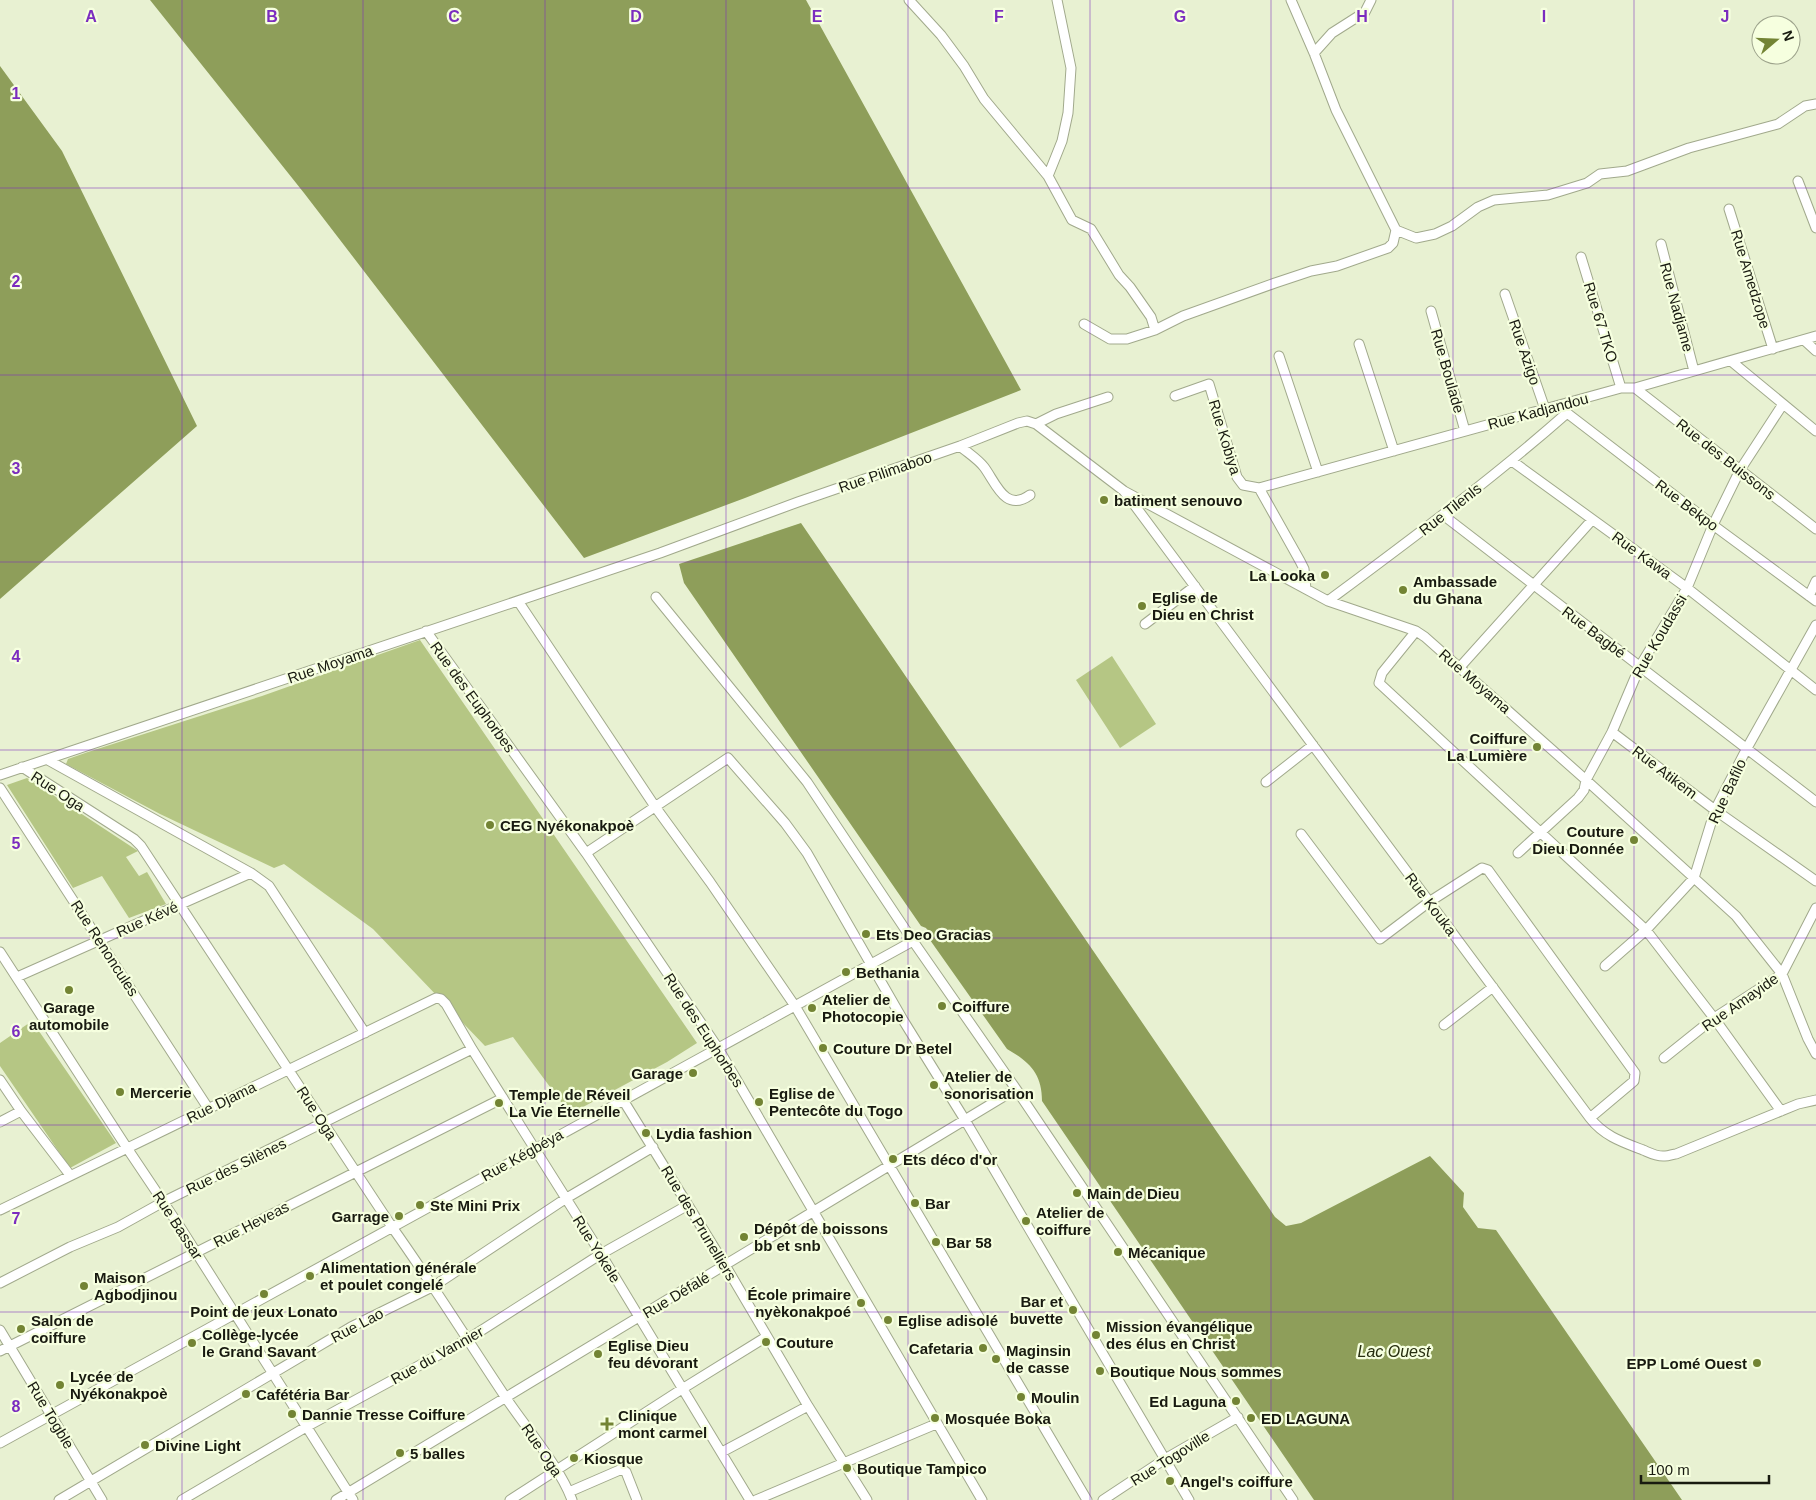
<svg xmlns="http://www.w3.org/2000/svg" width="1816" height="1500" font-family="Arial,sans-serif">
<rect width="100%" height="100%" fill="#e8f1d2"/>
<path fill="#b5c684" d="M 420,640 L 697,1043 L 667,1062 L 570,1114 L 513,1037 L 485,1046 L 373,929 L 284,864 L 274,868 L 160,814 L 66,764 L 68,759 L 88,752 L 262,696 Z
M 1112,656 L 1156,724 L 1120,748 L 1076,680 Z
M 27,778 L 138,851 L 126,857 L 139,876 L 147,872 L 166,904 L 129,918 L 102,876 L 73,888 L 7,785 Z
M 32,1021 L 116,1143 L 70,1168 L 0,1066 L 0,1043 Z"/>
<path fill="#8e9e5a" d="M 150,0 L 806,0 L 1021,390 L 745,498 L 584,558 L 304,193 Z
M 0,66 L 62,151 L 197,426 L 0,599 Z
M 801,523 L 1275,1217 L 1286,1226 L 1301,1223 L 1430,1156 L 1464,1193 L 1463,1207 L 1478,1228 L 1496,1230 L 1682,1500 L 1314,1500 L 1042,1101 C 1042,1074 1030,1062 1007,1049 L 930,940 L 930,934 L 926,928 L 921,926 L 684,583 L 679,564 Z"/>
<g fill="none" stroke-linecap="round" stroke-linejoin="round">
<g stroke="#a1a98c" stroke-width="11">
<path id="minor" d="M 909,0 L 941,35 L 964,66 L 984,99 L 1048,176
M 1057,0 L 1071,68 L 1068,113 L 1062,141 L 1048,176 L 1072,220 L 1091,229 L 1119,275 L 1130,287 L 1151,317 L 1155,330
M 1291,0 L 1314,53 L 1336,110 L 1396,230
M 1314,53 L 1332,33 L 1365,12 L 1371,0
M 1798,181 L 1816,228
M 1729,209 L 1773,349
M 1661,244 L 1694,371
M 1581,257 L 1621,388
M 1505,294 L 1545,409
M 1431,311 L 1465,431
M 1084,324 L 1110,339 L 1127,339 L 1155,330 L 1183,316 L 1275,283 L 1311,271 L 1337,266 L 1388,248 L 1393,243 L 1396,230 L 1416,238 L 1435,234 L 1452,226 L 1478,207 L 1494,200 L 1548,195 L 1587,183 L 1600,174 L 1627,171 L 1689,148 L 1778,124 L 1805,106 L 1816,104
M 1804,340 L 1816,351
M 1359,344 L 1394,451
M 1279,356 L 1318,472
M 1731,361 L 1816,431
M 1635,388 L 1816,529
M 1175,396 L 1209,384 L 1237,477 L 1243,485 L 1259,488 L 1621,388 L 1635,388 L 1816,336
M 1563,404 L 1567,413 L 1713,525 L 1816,601
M 1036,424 L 1124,491 L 1328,601 L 1416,631 L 1425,637 L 1586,780 L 1736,916 L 1782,974 L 1808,1039 L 1816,1054
M 960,446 C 968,453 978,459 984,467 C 996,483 1005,513 1030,495
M 1512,461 L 1687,588 L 1816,690
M 1259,488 L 1300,561 L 1304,569 L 1306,589
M 1124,491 L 1590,1118 C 1604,1136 1622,1142 1643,1150 C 1650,1153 1657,1157 1665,1156 C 1669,1156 1673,1154 1676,1154 L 1798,1104 L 1816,1100
M 1443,515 L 1816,802
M 1809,596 L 1816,581
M 656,597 L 807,782 L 913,941 L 1016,1089 L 1293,1500
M 518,601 L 656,808 L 710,882 L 795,1006 L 1087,1500
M 1328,601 C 1410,540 1491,480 1567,413
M 1145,624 L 1195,586
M 426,631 L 586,853 L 718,1048 L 982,1500
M 1416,631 L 1382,673 L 1379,683 L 1646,930 L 1714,1018 L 1781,1111
M 1460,667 L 1592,520
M 1612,732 L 1715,810 L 1816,881
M 48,760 L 251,873 L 269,886 L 365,1033
M 22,767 L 134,839 L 141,846 L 392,1227 C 432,1283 468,1341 506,1398 C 526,1428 560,1467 572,1500
M 0,775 L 660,553 L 798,502 L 960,446 L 1018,423 L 1027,421 L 1036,424 L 1056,414 L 1108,397
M 1266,782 L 1313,745
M 0,788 L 208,1108
M 1301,834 L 1380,939 L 1429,902 L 1482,868 L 1488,870 L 1635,1073 L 1634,1081 L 1590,1118
M 586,853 L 728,758 L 785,823 L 807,853 L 903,1020 L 965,1120 L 1189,1500
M 1518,853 L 1578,798 L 1584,790 L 1586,780 L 1612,732 L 1640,666 L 1687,588 L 1713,525 L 1740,470 L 1783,404
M 0,952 L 127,1148 L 180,1227 L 353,1500
M 1605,966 L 1646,930 L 1694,878 L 1715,810 L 1747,748 L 1816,625
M 17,977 L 251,873
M 1444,1025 L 1493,987
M 1664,1058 L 1714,1018 L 1782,974 L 1816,908
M 0,1080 L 21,1111 L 70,1175
M 623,1100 L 725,1265 L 808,1406 L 867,1500
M 0,1122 L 21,1111
M 0,1210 L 436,998 L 441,999 L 446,1004 L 472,1049 L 601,1254 L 750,1500
M 0,1283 L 70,1247 L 118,1227 L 163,1202 L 472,1049
M 0,1330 L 102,1500
M 0,1351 L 503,1098
M 0,1443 L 913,941
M 722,1452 L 808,1406
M 569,1492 L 622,1469 L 626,1472 L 637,1500
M 59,1500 L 351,1327 L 434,1286 L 565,1199 L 653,1147
M 182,1500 L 306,1427 L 468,1339 L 601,1254 L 688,1205
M 336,1500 L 1016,1089
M 510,1500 L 682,1389 L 766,1337
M 756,1500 L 936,1424
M 1103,1500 L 1165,1459 L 1238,1417"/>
</g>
<use href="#minor" stroke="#fff" stroke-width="9"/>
</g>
<path fill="none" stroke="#7b2cbf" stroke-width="1" stroke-opacity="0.55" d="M 182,0 L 182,1500M 363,0 L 363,1500M 545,0 L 545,1500M 726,0 L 726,1500M 908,0 L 908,1500M 1090,0 L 1090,1500M 1271,0 L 1271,1500M 1453,0 L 1453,1500M 1634,0 L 1634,1500M 0,188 L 1816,188M 0,375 L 1816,375M 0,562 L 1816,562M 0,750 L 1816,750M 0,938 L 1816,938M 0,1125 L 1816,1125M 0,1312 L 1816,1312"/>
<g fill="#738434" stroke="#f6ffdf" stroke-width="2">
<circle cx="1104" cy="500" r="5"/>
<circle cx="1325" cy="575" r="5"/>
<circle cx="1403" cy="590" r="5"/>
<circle cx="1142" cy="606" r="5"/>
<circle cx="1537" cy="747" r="5"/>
<circle cx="490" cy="825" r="5"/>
<circle cx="1634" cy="840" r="5"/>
<circle cx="866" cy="934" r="5"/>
<circle cx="846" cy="972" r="5"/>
<circle cx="69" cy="990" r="5"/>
<circle cx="942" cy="1006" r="5"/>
<circle cx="812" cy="1008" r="5"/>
<circle cx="823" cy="1048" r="5"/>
<circle cx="693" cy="1073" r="5"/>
<circle cx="934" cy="1085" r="5"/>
<circle cx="120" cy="1092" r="5"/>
<circle cx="759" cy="1102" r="5"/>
<circle cx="499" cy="1103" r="5"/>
<circle cx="646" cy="1133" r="5"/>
<circle cx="893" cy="1159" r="5"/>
<circle cx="1077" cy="1193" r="5"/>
<circle cx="915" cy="1203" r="5"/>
<circle cx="420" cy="1205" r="5"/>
<circle cx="399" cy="1216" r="5"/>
<circle cx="1026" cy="1221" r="5"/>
<circle cx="744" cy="1237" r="5"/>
<circle cx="936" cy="1242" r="5"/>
<circle cx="1118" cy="1252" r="5"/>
<circle cx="310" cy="1276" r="5"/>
<circle cx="84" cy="1286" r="5"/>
<circle cx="264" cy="1294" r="5"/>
<circle cx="861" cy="1303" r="5"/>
<circle cx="1073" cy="1310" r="5"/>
<circle cx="888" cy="1320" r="5"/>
<circle cx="21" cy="1329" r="5"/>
<circle cx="1096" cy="1335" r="5"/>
<circle cx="766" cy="1342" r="5"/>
<circle cx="192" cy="1343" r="5"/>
<circle cx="983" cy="1348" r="5"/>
<circle cx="598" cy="1354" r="5"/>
<circle cx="996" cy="1359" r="5"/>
<circle cx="1757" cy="1363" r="5"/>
<circle cx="1100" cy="1371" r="5"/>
<circle cx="60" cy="1385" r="5"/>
<circle cx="246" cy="1394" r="5"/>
<circle cx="1021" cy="1397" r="5"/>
<circle cx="1236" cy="1401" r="5"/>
<circle cx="292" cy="1414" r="5"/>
<circle cx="935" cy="1418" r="5"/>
<circle cx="1251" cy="1418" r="5"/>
<path d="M604.5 1416.5h5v5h5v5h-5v5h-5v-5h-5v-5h5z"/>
<circle cx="145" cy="1445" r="5"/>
<circle cx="400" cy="1453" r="5"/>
<circle cx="574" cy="1458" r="5"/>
<circle cx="847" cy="1468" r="5"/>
<circle cx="1170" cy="1481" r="5"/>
</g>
<g text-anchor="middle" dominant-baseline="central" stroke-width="4.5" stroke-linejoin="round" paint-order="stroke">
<g font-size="15" fill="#181a10" stroke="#f6ffdf">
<text transform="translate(1751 279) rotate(73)">Rue Amedzope</text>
<text transform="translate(1677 307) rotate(75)">Rue Nadjame</text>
<text transform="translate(1601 322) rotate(73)">Rue 67 TKO</text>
<text transform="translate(1525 352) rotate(71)">Rue Azigo</text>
<text transform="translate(1448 371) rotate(74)">Rue Boulade</text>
<text transform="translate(1538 411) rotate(-15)">Rue Kadjandou</text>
<text transform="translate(1225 437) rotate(73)">Rue Kobiya</text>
<text transform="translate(1726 459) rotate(38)">Rue des Buissons</text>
<text transform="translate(885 472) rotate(-19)">Rue Pilimaboo</text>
<text transform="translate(1687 505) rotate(37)">Rue Bekpo</text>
<text transform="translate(1450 509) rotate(-38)">Rue Tilenls</text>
<text transform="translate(1642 555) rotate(36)">Rue Kawa</text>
<text transform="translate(1594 632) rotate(37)">Rue Bagbé</text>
<text transform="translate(1659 636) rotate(-60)">Rue Koudassi</text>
<text transform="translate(330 664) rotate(-19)">Rue Moyama</text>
<text transform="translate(1475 681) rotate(41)">Rue Moyama</text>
<text transform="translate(473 697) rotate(54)">Rue des Euphorbes</text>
<text transform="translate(1665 772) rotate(37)">Rue Atikem</text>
<text transform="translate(58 791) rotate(33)">Rue Oga</text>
<text transform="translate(1727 791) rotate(-65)">Rue Bafilo</text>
<text transform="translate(1431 904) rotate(53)">Rue Kouka</text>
<text transform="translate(147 919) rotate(-24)">Rue Kévé</text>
<text transform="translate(105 948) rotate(57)">Rue Renoncules</text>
<text transform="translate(1740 1002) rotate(-35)">Rue Amayide</text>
<text transform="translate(704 1030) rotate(57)">Rue des Euphorbes</text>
<text transform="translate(221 1102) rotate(-26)">Rue Djama</text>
<text transform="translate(317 1113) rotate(57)">Rue Oga</text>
<text transform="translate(522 1155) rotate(-29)">Rue Kégbéya</text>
<text transform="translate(236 1166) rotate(-26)">Rue des Silènes</text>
<text transform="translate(699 1223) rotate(59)">Rue des Prunelliers</text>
<text transform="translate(251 1224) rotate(-27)">Rue Heveas</text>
<text transform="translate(178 1225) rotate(57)">Rue Bassar</text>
<text transform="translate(597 1249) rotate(58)">Rue Yokele</text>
<text transform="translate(676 1295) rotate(-31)">Rue Défalé</text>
<text transform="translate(357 1325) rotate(-28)">Rue Lao</text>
<text transform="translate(437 1355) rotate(-29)">Rue du Vannier</text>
<text transform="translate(51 1415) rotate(59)">Rue Togble</text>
<text transform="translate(542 1450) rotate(56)">Rue Oga</text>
<text transform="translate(1170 1458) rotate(-32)">Rue Togoville</text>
</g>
<g font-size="15" font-weight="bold" fill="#181a10" stroke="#f6ffdf" text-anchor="start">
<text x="1114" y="500">batiment senouvo</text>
<text x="1315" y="575" text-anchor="end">La Looka</text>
<text x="1413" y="581">Ambassade<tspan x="1413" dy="17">du Ghana</tspan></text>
<text x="1152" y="597">Eglise de<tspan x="1152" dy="17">Dieu en Christ</tspan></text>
<text x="1527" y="738" text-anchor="end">Coiffure<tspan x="1527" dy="17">La Lumière</tspan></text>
<text x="500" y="825">CEG Nyékonakpoè</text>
<text x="1624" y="831" text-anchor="end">Couture<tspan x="1624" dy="17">Dieu Donnée</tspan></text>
<text x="876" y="934">Ets Deo Gracias</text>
<text x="856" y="972">Bethania</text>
<text x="822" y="999">Atelier de<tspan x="822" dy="17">Photocopie</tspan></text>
<text x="952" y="1006">Coiffure</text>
<text x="69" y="1007" text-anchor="middle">Garage<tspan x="69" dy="17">automobile</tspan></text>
<text x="833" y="1048">Couture Dr Betel</text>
<text x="683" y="1073" text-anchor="end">Garage</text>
<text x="944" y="1076">Atelier de<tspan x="944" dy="17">sonorisation</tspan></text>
<text x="130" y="1092">Mercerie</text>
<text x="769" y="1093">Eglise de<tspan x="769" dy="17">Pentecôte du Togo</tspan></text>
<text x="509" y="1094">Temple de Réveil<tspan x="509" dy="17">La Vie Éternelle</tspan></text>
<text x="656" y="1133">Lydia fashion</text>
<text x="903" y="1159">Ets déco d'or</text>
<text x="1087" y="1193">Main de Dieu</text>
<text x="925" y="1203">Bar</text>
<text x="430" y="1205">Ste Mini Prix</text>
<text x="1036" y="1212">Atelier de<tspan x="1036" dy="17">coiffure</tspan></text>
<text x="389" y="1216" text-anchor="end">Garrage</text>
<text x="754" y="1228">Dépôt de boissons<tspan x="754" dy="17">bb et snb</tspan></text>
<text x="946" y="1242">Bar 58</text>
<text x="1128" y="1252">Mécanique</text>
<text x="320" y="1267">Alimentation générale<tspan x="320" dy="17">et poulet congelé</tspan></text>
<text x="94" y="1277">Maison<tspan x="94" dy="17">Agbodjinou</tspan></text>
<text x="851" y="1294" text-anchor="end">École primaire<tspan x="851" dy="17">nyèkonakpoé</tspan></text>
<text x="1063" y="1301" text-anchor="end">Bar et<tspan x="1063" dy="17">buvette</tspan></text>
<text x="264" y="1311" text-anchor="middle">Point de jeux Lonato</text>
<text x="31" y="1320">Salon de<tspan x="31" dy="17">coiffure</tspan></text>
<text x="898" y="1320">Eglise adisolé</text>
<text x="1106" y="1326">Mission évangélique<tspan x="1106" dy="17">des élus en Christ</tspan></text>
<text x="202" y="1334">Collège-lycée<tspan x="202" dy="17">le Grand Savant</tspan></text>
<text x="776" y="1342">Couture</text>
<text x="608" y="1345">Eglise Dieu<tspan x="608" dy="17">feu dévorant</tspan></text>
<text x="973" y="1348" text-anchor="end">Cafetaria</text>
<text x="1006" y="1350">Maginsin<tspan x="1006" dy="17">de casse</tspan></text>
<text x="1747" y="1363" text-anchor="end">EPP Lomé Ouest</text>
<text x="1110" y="1371">Boutique Nous sommes</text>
<text x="70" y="1376">Lycée de<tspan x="70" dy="17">Nyékonakpoè</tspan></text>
<text x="256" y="1394">Cafétéria Bar</text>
<text x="1031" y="1397">Moulin</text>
<text x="1226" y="1401" text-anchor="end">Ed Laguna</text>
<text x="302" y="1414">Dannie Tresse Coiffure</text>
<text x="618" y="1415">Clinique<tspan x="618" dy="17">mont carmel</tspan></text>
<text x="945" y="1418">Mosquée Boka</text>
<text x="1261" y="1418">ED LAGUNA</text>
<text x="155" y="1445">Divine Light</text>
<text x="410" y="1453">5 balles</text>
<text x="584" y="1458">Kiosque</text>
<text x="857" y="1468">Boutique Tampico</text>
<text x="1180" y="1481">Angel's coiffure</text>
</g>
<g font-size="16" font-style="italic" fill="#272e10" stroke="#f6ffdf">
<text x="1394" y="1351">Lac Ouest</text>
</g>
</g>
<g font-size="16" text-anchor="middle" font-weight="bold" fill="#7b2cbf" stroke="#f6ffdf" stroke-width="4.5" stroke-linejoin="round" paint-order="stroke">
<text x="91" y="22">A</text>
<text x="272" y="22">B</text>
<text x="454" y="22">C</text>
<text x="636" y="22">D</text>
<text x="817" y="22">E</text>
<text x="999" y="22">F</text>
<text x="1180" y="22">G</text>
<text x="1362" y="22">H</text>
<text x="1544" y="22">I</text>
<text x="1725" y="22">J</text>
<text x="16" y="99">1</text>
<text x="16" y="287">2</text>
<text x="16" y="474">3</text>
<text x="16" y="662">4</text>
<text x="16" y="849">5</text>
<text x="16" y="1037">6</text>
<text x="16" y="1224">7</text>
<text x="16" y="1412">8</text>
</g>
<g transform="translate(1776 40) rotate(71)"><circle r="24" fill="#f6ffdf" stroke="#9da38c"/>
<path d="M0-4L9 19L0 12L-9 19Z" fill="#738434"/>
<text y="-8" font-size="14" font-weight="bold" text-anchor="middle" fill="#181a10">N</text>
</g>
<path d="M1641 1475v8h128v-8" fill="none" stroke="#181a10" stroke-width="2.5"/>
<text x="1648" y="1475" font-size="15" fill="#181a10" stroke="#f6ffdf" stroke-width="4" paint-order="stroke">100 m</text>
</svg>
